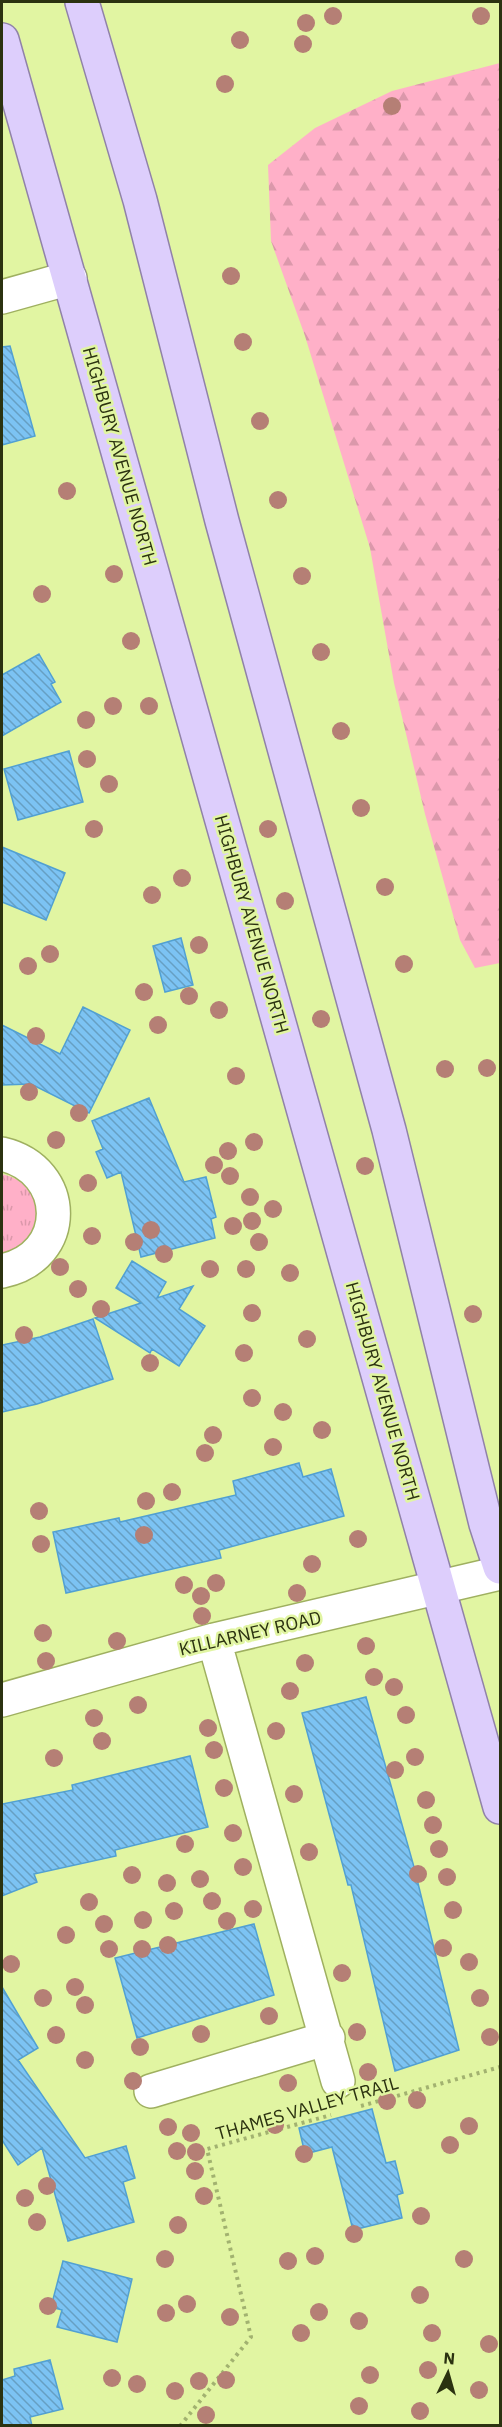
<svg xmlns="http://www.w3.org/2000/svg" width="502" height="2427" font-family="'IBM Plex Sans',sans-serif">
<defs>
<pattern id="grass-tufts" width="24" height="20" patternUnits="userSpaceOnUse" patternTransform="scale(1.5)"><rect width="24" height="20" fill="#ffb0c8"/><path d="M3 7l-1-3M5 7V3M7 7l1-3M15 17l-1-3M17 17v-4M19 17l1-3" fill="none" stroke="#db98ab"/></pattern>
<pattern id="forest-firs" width="22" height="20" patternUnits="userSpaceOnUse" patternTransform="scale(1.5)"><rect width="22" height="20" fill="#ffb0c8"/><path d="M5 1l3.5 6h-7zM16 11l3.5 6h-7z" fill="#db98ab"/></pattern>
<pattern id="building-back-hatch" width="6" height="6" patternUnits="userSpaceOnUse" patternTransform="scale(1.5)"><rect width="6" height="6" fill="#7cc3f3"/><path d="M-1 5l2 2M0 0l6 6M5-1l2 2" fill="none" stroke="#669fc3"/></pattern>
</defs>
<rect width="100%" height="100%" fill="#e1f5a2"/>
<path fill="url(#grass-tufts)" d="M 2,1174 C 49,1185 46,1240 2,1254 Z"/>
<path fill="url(#forest-firs)" d="M 500,63 L 500,963 L 475,968 L 460,940 L 425,814 L 394,683 L 370,548 L 305,336 L 271,241 L 268,165 L 315,128 L 392,91 Z"/>
<path fill="url(#building-back-hatch)" stroke="#51a0d2" stroke-width="1.5" d="M 10,346 L 35,436 L 2,445 L 2,347 Z
M 39,654 L 55,682 L 51,684 L 61,702 L 2,736 L 2,675 Z
M 69,751 L 83,802 L 18,820 L 4,769 Z
M 2,847 L 65,873 L 46,920 L 2,902 Z
M 181,938 L 193,985 L 165,992 L 153,946 Z
M 83,1007 L 130,1030 L 89,1113 L 31,1084 L 2,1085 L 2,1025 L 60,1054 Z
M 149,1098 L 184,1182 L 206,1177 L 216,1217 L 211,1219 L 215,1238 L 141,1257 L 121,1172 L 107,1178 L 96,1152 L 103,1149 L 92,1121 Z
M 132,1261 L 166,1282 L 157,1298 L 193,1286 L 179,1309 L 205,1326 L 179,1366 L 152,1349 L 150,1353 L 95,1318 L 141,1303 L 116,1288 Z
M 93,1319 L 113,1379 L 37,1404 L 2,1412 L 2,1345 L 40,1337 Z
M 299,1463 L 303,1477 L 331,1469 L 344,1516 L 219,1550 L 221,1558 L 66,1593 L 53,1532 L 119,1518 L 120,1522 L 236,1495 L 233,1481 Z
M 366,1697 L 414,1867 L 459,2050 L 395,2071 L 351,1885 L 348,1885 L 302,1713 Z
M 190,1756 L 208,1827 L 115,1850 L 116,1856 L 34,1874 L 37,1882 L 2,1896 L 2,1804 L 73,1790 L 72,1785 Z
M 254,1924 L 274,1995 L 137,2038 L 115,1958 Z
M 2,1987 L 38,2048 L 18,2060 L 85,2158 L 126,2146 L 135,2178 L 123,2182 L 134,2222 L 68,2241 L 42,2148 L 18,2165 L 2,2140 Z
M 372,2109 L 386,2163 L 395,2161 L 403,2193 L 397,2195 L 402,2218 L 353,2230 L 332,2147 L 305,2154 L 299,2128 Z
M 63,2261 L 132,2279 L 117,2342 L 57,2327 L 62,2310 L 51,2307 Z
M 50,2360 L 63,2409 L 30,2417 L 32,2426 L 2,2426 L 2,2380 L 15,2376 L 14,2369 Z"/>
<g fill="none" stroke-linecap="round" stroke-linejoin="round">
<g stroke="#9fb060" stroke-width="36">
<path id="minor" d="M 2,297 L 70,278
M 2,1154 C 70,1170 71,1257 2,1271
M 214,1640 L 338,2081
M 2,1700 L 214,1640 L 500,1573
M 151,2091 L 328,2038"/>
</g>
<g stroke="#9082a8" stroke-width="36">
<path id="major" d="M 82,2 L 140,200 L 222,521 L 389,1130 L 486,1524 L 500,1567
M 2,40 L 500,1807"/>
</g>
<path stroke="#a2b270" stroke-width="4" stroke-dasharray="3 4.5" stroke-linecap="butt" d="M 361,2106 L 500,2067
M 180,2426 L 251,2337 L 207,2149 L 331,2115"/>
<use href="#minor" stroke="#fff" stroke-width="33"/>
<use href="#major" stroke="#ddcefc" stroke-width="33"/>
</g>
<g fill="#b57f75">
<circle cx="333" cy="16" r="9"/>
<circle cx="481" cy="16" r="9"/>
<circle cx="306" cy="23" r="9"/>
<circle cx="240" cy="40" r="9"/>
<circle cx="303" cy="44" r="9"/>
<circle cx="225" cy="84" r="9"/>
<circle cx="392" cy="106" r="9"/>
<circle cx="231" cy="276" r="9"/>
<circle cx="243" cy="342" r="9"/>
<circle cx="260" cy="421" r="9"/>
<circle cx="67" cy="491" r="9"/>
<circle cx="278" cy="500" r="9"/>
<circle cx="114" cy="574" r="9"/>
<circle cx="302" cy="576" r="9"/>
<circle cx="42" cy="594" r="9"/>
<circle cx="131" cy="641" r="9"/>
<circle cx="321" cy="652" r="9"/>
<circle cx="113" cy="706" r="9"/>
<circle cx="149" cy="706" r="9"/>
<circle cx="86" cy="720" r="9"/>
<circle cx="341" cy="731" r="9"/>
<circle cx="87" cy="759" r="9"/>
<circle cx="109" cy="784" r="9"/>
<circle cx="361" cy="808" r="9"/>
<circle cx="94" cy="829" r="9"/>
<circle cx="268" cy="829" r="9"/>
<circle cx="182" cy="878" r="9"/>
<circle cx="385" cy="887" r="9"/>
<circle cx="152" cy="895" r="9"/>
<circle cx="285" cy="901" r="9"/>
<circle cx="199" cy="945" r="9"/>
<circle cx="50" cy="954" r="9"/>
<circle cx="404" cy="964" r="9"/>
<circle cx="28" cy="966" r="9"/>
<circle cx="144" cy="992" r="9"/>
<circle cx="189" cy="996" r="9"/>
<circle cx="219" cy="1010" r="9"/>
<circle cx="321" cy="1019" r="9"/>
<circle cx="158" cy="1025" r="9"/>
<circle cx="36" cy="1036" r="9"/>
<circle cx="487" cy="1068" r="9"/>
<circle cx="445" cy="1069" r="9"/>
<circle cx="236" cy="1076" r="9"/>
<circle cx="29" cy="1092" r="9"/>
<circle cx="79" cy="1113" r="9"/>
<circle cx="56" cy="1140" r="9"/>
<circle cx="254" cy="1142" r="9"/>
<circle cx="228" cy="1151" r="9"/>
<circle cx="214" cy="1165" r="9"/>
<circle cx="365" cy="1166" r="9"/>
<circle cx="230" cy="1176" r="9"/>
<circle cx="88" cy="1183" r="9"/>
<circle cx="250" cy="1197" r="9"/>
<circle cx="273" cy="1209" r="9"/>
<circle cx="252" cy="1221" r="9"/>
<circle cx="233" cy="1226" r="9"/>
<circle cx="151" cy="1230" r="9"/>
<circle cx="92" cy="1236" r="9"/>
<circle cx="134" cy="1242" r="9"/>
<circle cx="259" cy="1242" r="9"/>
<circle cx="164" cy="1254" r="9"/>
<circle cx="60" cy="1267" r="9"/>
<circle cx="210" cy="1269" r="9"/>
<circle cx="246" cy="1269" r="9"/>
<circle cx="290" cy="1273" r="9"/>
<circle cx="78" cy="1289" r="9"/>
<circle cx="101" cy="1309" r="9"/>
<circle cx="252" cy="1313" r="9"/>
<circle cx="473" cy="1314" r="9"/>
<circle cx="24" cy="1335" r="9"/>
<circle cx="307" cy="1339" r="9"/>
<circle cx="244" cy="1353" r="9"/>
<circle cx="150" cy="1363" r="9"/>
<circle cx="252" cy="1398" r="9"/>
<circle cx="283" cy="1412" r="9"/>
<circle cx="322" cy="1430" r="9"/>
<circle cx="213" cy="1435" r="9"/>
<circle cx="273" cy="1447" r="9"/>
<circle cx="205" cy="1453" r="9"/>
<circle cx="172" cy="1492" r="9"/>
<circle cx="146" cy="1501" r="9"/>
<circle cx="39" cy="1511" r="9"/>
<circle cx="144" cy="1535" r="9"/>
<circle cx="358" cy="1539" r="9"/>
<circle cx="41" cy="1544" r="9"/>
<circle cx="312" cy="1564" r="9"/>
<circle cx="216" cy="1583" r="9"/>
<circle cx="184" cy="1585" r="9"/>
<circle cx="297" cy="1593" r="9"/>
<circle cx="201" cy="1596" r="9"/>
<circle cx="202" cy="1616" r="9"/>
<circle cx="43" cy="1633" r="9"/>
<circle cx="117" cy="1641" r="9"/>
<circle cx="366" cy="1646" r="9"/>
<circle cx="46" cy="1661" r="9"/>
<circle cx="305" cy="1663" r="9"/>
<circle cx="374" cy="1677" r="9"/>
<circle cx="394" cy="1687" r="9"/>
<circle cx="290" cy="1691" r="9"/>
<circle cx="138" cy="1705" r="9"/>
<circle cx="406" cy="1715" r="9"/>
<circle cx="94" cy="1718" r="9"/>
<circle cx="208" cy="1728" r="9"/>
<circle cx="276" cy="1731" r="9"/>
<circle cx="102" cy="1741" r="9"/>
<circle cx="214" cy="1750" r="9"/>
<circle cx="415" cy="1757" r="9"/>
<circle cx="54" cy="1758" r="9"/>
<circle cx="395" cy="1770" r="9"/>
<circle cx="224" cy="1788" r="9"/>
<circle cx="294" cy="1794" r="9"/>
<circle cx="426" cy="1800" r="9"/>
<circle cx="433" cy="1825" r="9"/>
<circle cx="233" cy="1833" r="9"/>
<circle cx="185" cy="1844" r="9"/>
<circle cx="439" cy="1849" r="9"/>
<circle cx="309" cy="1852" r="9"/>
<circle cx="243" cy="1867" r="9"/>
<circle cx="418" cy="1874" r="9"/>
<circle cx="132" cy="1875" r="9"/>
<circle cx="447" cy="1877" r="9"/>
<circle cx="200" cy="1879" r="9"/>
<circle cx="167" cy="1883" r="9"/>
<circle cx="212" cy="1901" r="9"/>
<circle cx="89" cy="1902" r="9"/>
<circle cx="253" cy="1909" r="9"/>
<circle cx="453" cy="1910" r="9"/>
<circle cx="174" cy="1911" r="9"/>
<circle cx="143" cy="1920" r="9"/>
<circle cx="227" cy="1921" r="9"/>
<circle cx="104" cy="1924" r="9"/>
<circle cx="66" cy="1935" r="9"/>
<circle cx="168" cy="1945" r="9"/>
<circle cx="443" cy="1948" r="9"/>
<circle cx="109" cy="1949" r="9"/>
<circle cx="142" cy="1949" r="9"/>
<circle cx="469" cy="1962" r="9"/>
<circle cx="11" cy="1964" r="9"/>
<circle cx="342" cy="1973" r="9"/>
<circle cx="75" cy="1987" r="9"/>
<circle cx="43" cy="1998" r="9"/>
<circle cx="480" cy="1998" r="9"/>
<circle cx="85" cy="2005" r="9"/>
<circle cx="269" cy="2016" r="9"/>
<circle cx="357" cy="2032" r="9"/>
<circle cx="201" cy="2034" r="9"/>
<circle cx="56" cy="2035" r="9"/>
<circle cx="490" cy="2037" r="9"/>
<circle cx="140" cy="2047" r="9"/>
<circle cx="85" cy="2060" r="9"/>
<circle cx="368" cy="2072" r="9"/>
<circle cx="133" cy="2081" r="9"/>
<circle cx="288" cy="2083" r="9"/>
<circle cx="417" cy="2100" r="9"/>
<circle cx="387" cy="2101" r="9"/>
<circle cx="275" cy="2125" r="9"/>
<circle cx="469" cy="2126" r="9"/>
<circle cx="168" cy="2127" r="9"/>
<circle cx="191" cy="2133" r="9"/>
<circle cx="450" cy="2145" r="9"/>
<circle cx="177" cy="2151" r="9"/>
<circle cx="196" cy="2152" r="9"/>
<circle cx="304" cy="2154" r="9"/>
<circle cx="195" cy="2171" r="9"/>
<circle cx="47" cy="2186" r="9"/>
<circle cx="204" cy="2196" r="9"/>
<circle cx="25" cy="2198" r="9"/>
<circle cx="421" cy="2216" r="9"/>
<circle cx="37" cy="2222" r="9"/>
<circle cx="178" cy="2225" r="9"/>
<circle cx="354" cy="2234" r="9"/>
<circle cx="315" cy="2256" r="9"/>
<circle cx="165" cy="2259" r="9"/>
<circle cx="464" cy="2259" r="9"/>
<circle cx="288" cy="2261" r="9"/>
<circle cx="420" cy="2295" r="9"/>
<circle cx="187" cy="2304" r="9"/>
<circle cx="48" cy="2306" r="9"/>
<circle cx="319" cy="2312" r="9"/>
<circle cx="166" cy="2313" r="9"/>
<circle cx="230" cy="2317" r="9"/>
<circle cx="359" cy="2321" r="9"/>
<circle cx="301" cy="2333" r="9"/>
<circle cx="432" cy="2333" r="9"/>
<circle cx="489" cy="2344" r="9"/>
<circle cx="428" cy="2370" r="9"/>
<circle cx="370" cy="2375" r="9"/>
<circle cx="112" cy="2378" r="9"/>
<circle cx="226" cy="2380" r="9"/>
<circle cx="199" cy="2381" r="9"/>
<circle cx="137" cy="2384" r="9"/>
<circle cx="479" cy="2390" r="9"/>
<circle cx="175" cy="2391" r="9"/>
<circle cx="359" cy="2406" r="9"/>
<circle cx="420" cy="2411" r="9"/>
<circle cx="206" cy="2415" r="9"/>
</g>
<g text-anchor="middle" dominant-baseline="central" stroke-width="5" stroke-linejoin="round" paint-order="stroke">
<g font-size="18" fill="#2b3210" stroke="#e1f5a2">
<text transform="translate(120 456) rotate(74)">HIGHBURY AVENUE NORTH</text>
<text transform="translate(252 924) rotate(74)">HIGHBURY AVENUE NORTH</text>
<text transform="translate(383 1391) rotate(74)">HIGHBURY AVENUE NORTH</text>
<text transform="translate(250 1633) rotate(-13)">KILLARNEY ROAD</text>
<text transform="translate(307 2108) rotate(-16)">THAMES VALLEY TRAIL</text>
</g>
</g>
<rect width="502" height="2427" fill="none" stroke="#2b3210" stroke-width="6"/>
<g transform="translate(448 2373) rotate(5)" stroke="#e1f5a2" stroke-width="4.5" paint-order="stroke">
<path d="M0-4.5L10 22L0 15L-10 22Z" fill="#2b3210"/>
<text y="-9" font-size="16" font-weight="bold" text-anchor="middle" fill="#2b3210">N</text>
</g>
</svg>
